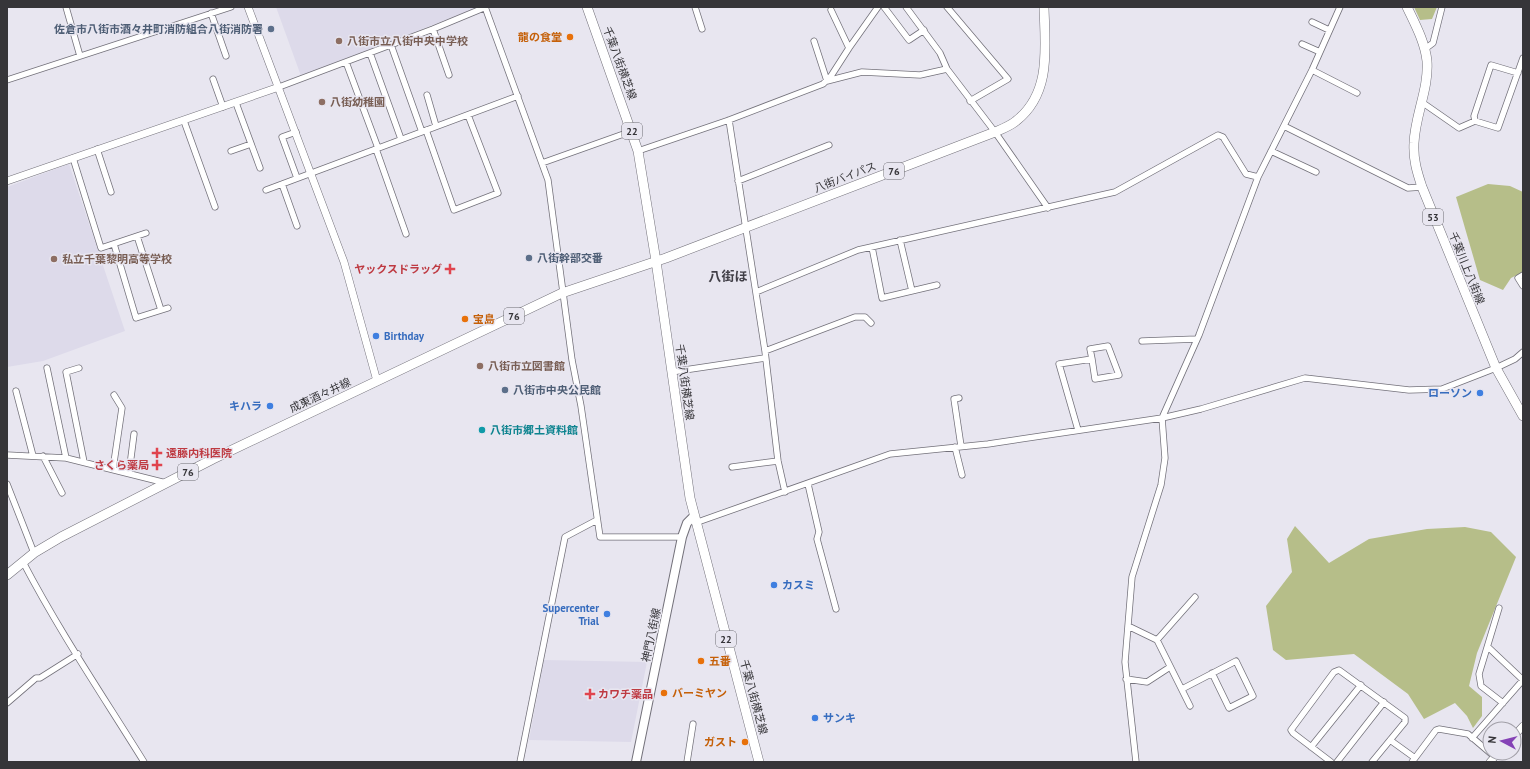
<svg xmlns="http://www.w3.org/2000/svg" width="1530" height="769" font-family="'PT Sans','Noto Sans JP',sans-serif">
<rect width="100%" height="100%" fill="#e8e6f0"/>
<path fill="#dddaea" d="M 276,7 L 479,7 L 301,76 Z
M 69,164 L 125,331 L 43,361 L 7,367 L 7,187 Z
M 544,660 L 647,662 L 631,742 L 529,740 Z"/>
<path fill="#b6be89" d="M 1414,7 L 1437,7 L 1432,19 L 1420,20 Z
M 1488,184 L 1510,186 L 1523,192 L 1523,272 L 1511,278 L 1503,290 L 1480,280 L 1456,197 Z
M 1295,526 L 1329,563 L 1369,539 L 1427,529 L 1465,527 L 1491,532 L 1516,557 L 1477,653 L 1469,686 L 1482,697 L 1482,716 L 1473,728 L 1467,716 L 1455,703 L 1424,719 L 1408,694 L 1354,654 L 1286,660 L 1273,650 L 1266,606 L 1292,572 L 1287,539 Z"/>
<g fill="none" stroke-linecap="round" stroke-linejoin="round">
<g stroke="#73717a" stroke-width="7">
<path id="minor" d="M 66,7 L 80,56
M 485,7 L 548,180 L 572,360 L 581,406 L 600,537 L 682,537
M 695,7 L 702,29
M 884,7 L 909,40 L 924,30
M 906,7 L 940,53 L 947,69 L 995,132 L 1048,208
M 947,7 L 1008,79 L 970,101
M 831,10 L 849,48
M 211,13 L 226,56
M 1312,22 L 1329,30
M 433,29 L 449,75
M 814,41 L 827,81 L 862,72 L 920,75 L 947,69
M 1302,44 L 1320,52
M 391,45 L 422,132
M 1425,49 L 1433,43 L 1442,7
M 370,53 L 401,139
M 346,62 L 378,148
M 1312,70 L 1357,93
M 213,79 L 223,107
M 7,80 L 231,7
M 279,87 L 433,29 L 486,7
M 427,95 L 436,126
M 236,103 L 260,168
M 1423,103 L 1459,128 L 1475,121 L 1498,128 L 1523,58
M 729,120 L 765,351 L 778,461 L 785,492
M 184,121 L 215,207
M 1475,121 L 1474,116 L 1491,65 L 1518,73
M 1284,126 L 1408,188 L 1422,187
M 426,130 L 454,210 L 498,193 L 468,115
M 296,132 L 282,137 L 297,178
M 97,149 L 111,192
M 376,149 L 406,234
M 231,151 L 251,144
M 638,151 L 729,120 L 823,84 L 831,76 L 849,48 L 878,7
M 1271,151 L 1316,172
M 73,158 L 101,248 L 146,233
M 542,163 L 632,131
M 738,181 L 829,145
M 282,184 L 297,226
M 266,190 L 518,96
M 137,236 L 161,310
M 900,240 L 912,291
M 114,244 L 136,318 L 168,308
M 872,247 L 882,298 L 937,285
M 1523,275 L 1518,278 L 1523,286
M 756,292 L 858,250 L 1115,192 L 1218,135 L 1223,137 L 1246,174 L 1258,177
M 1142,341 L 1197,339
M 765,351 L 855,317 L 865,317 L 871,323
M 47,368 L 66,458
M 79,368 L 66,372 L 84,462
M 671,372 L 765,358
M 16,391 L 33,456
M 959,398 L 954,399 L 961,446
M 1078,430 L 1059,364 L 1092,359 L 1095,379 L 1119,375 L 1108,346 L 1090,349 L 1092,359
M 955,447 L 962,475
M 7,455 L 66,458 L 166,483
M 43,456 L 62,493
M 732,467 L 778,461
M 113,469 L 122,408 L 114,395
M 129,473 L 134,434
M 7,484 L 34,553
M 808,484 L 819,532 L 817,539 L 836,609
M 695,523 L 890,454 L 988,444 L 1162,418 L 1201,409 L 1305,378 L 1409,390 L 1442,389 L 1496,368 L 1515,359 L 1523,352
M 23,562 C 59,631 103,696 144,762
M 1499,608 L 1479,674 L 1481,686 L 1503,703
M 1128,626 L 1157,640 L 1190,706
M 1157,640 L 1195,597
M 1488,647 L 1523,680
M 1126,679 L 1147,682 L 1170,667
M 1182,689 L 1236,661 L 1253,696 L 1229,708 L 1212,673
M 7,703 L 36,678 L 40,678 L 78,654
M 1472,738 L 1523,680
M 1390,740 L 1415,758
M 1311,747 L 1361,685
M 520,762 L 565,537 L 597,520
M 687,762 L 693,724
M 1136,762 L 1125,662 L 1132,577 L 1161,485 L 1165,458 L 1162,418 L 1199,335 L 1258,177 L 1312,70 L 1340,7
M 1331,762 L 1293,733 L 1291,730 L 1334,672 L 1339,670 L 1405,718 L 1405,722 L 1372,762
M 1337,762 L 1384,702
M 1412,762 L 1436,730 L 1439,729 L 1468,734 L 1495,757"/>
</g>
<g stroke="#73717a" stroke-width="8">
<path id="tertiary" d="M 248,7 L 344,262 L 377,381
M 7,181 L 279,87
M 1514,736 L 1523,726
M 1490,762 L 1498,753"/>
</g>
<g stroke="#73717a" stroke-width="10">
<path id="secondary" d="M 636,762 L 682,537 L 687,523 L 694,516"/>
</g>
<g stroke="#73717a" stroke-width="10">
<path id="primary" d="M 587,7 L 638,151 L 656,261 L 690,498 L 759,762
M 1407,7 C 1415,24 1425,42 1427,61 C 1429,89 1415,115 1414,143 C 1413,159 1417,172 1422,187 L 1496,368 L 1523,416
M 7,575 L 34,553 L 61,537 L 213,459 L 562,293 L 666,258 L 995,132 C 1002,129 1010,126 1016,121 C 1052,93 1045,47 1044,7"/>
</g>
<use href="#minor" stroke="#fff" stroke-width="5.5"/>
<use href="#tertiary" stroke="#fff" stroke-width="7"/>
<use href="#secondary" stroke="#fff" stroke-width="8"/>
<use href="#primary" stroke="#fff" stroke-width="9"/>
</g>
<g fill="#5c6f8a" stroke="#e8e6f0" stroke-width="1.5">
<circle cx="271" cy="29" r="4"/>
<circle cx="529" cy="258" r="4"/>
<circle cx="505" cy="390" r="4"/>
</g>
<g fill="#e8710a" stroke="#e8e6f0" stroke-width="1.5">
<circle cx="570" cy="37" r="4"/>
<circle cx="465" cy="319" r="4"/>
<circle cx="701" cy="661" r="4"/>
<circle cx="664" cy="693" r="4"/>
<circle cx="745" cy="742" r="4"/>
</g>
<g fill="#8d6e63" stroke="#e8e6f0" stroke-width="1.5">
<circle cx="339" cy="41" r="4"/>
<circle cx="322" cy="102" r="4"/>
<circle cx="54" cy="259" r="4"/>
<circle cx="480" cy="366" r="4"/>
</g>
<g fill="#e0444e" stroke="#e8e6f0" stroke-width="1.5">
<path d="M448 263h4v4h4v4h-4v4h-4v-4h-4v-4h4z"/>
<path d="M155 447h4v4h4v4h-4v4h-4v-4h-4v-4h4z"/>
<path d="M155 459h4v4h4v4h-4v4h-4v-4h-4v-4h4z"/>
<path d="M588 688h4v4h4v4h-4v4h-4v-4h-4v-4h4z"/>
</g>
<g fill="#3f7fe0" stroke="#e8e6f0" stroke-width="1.5">
<circle cx="376" cy="336" r="4"/>
<circle cx="1480" cy="393" r="4"/>
<circle cx="270" cy="406" r="4"/>
<circle cx="774" cy="585" r="4"/>
<circle cx="607" cy="614" r="4"/>
<circle cx="815" cy="718" r="4"/>
</g>
<circle fill="#0f9aa8" stroke="#e8e6f0" stroke-width="1.5" cx="482" cy="430" r="4"/>
<g text-anchor="middle" dominant-baseline="central" stroke-width="3" stroke-linejoin="round" paint-order="stroke">
<g fill="#e8e6f0" stroke="#6b6a70" stroke-width="1">
<rect x="622" y="123" width="20" height="16" rx="3"/>
<rect x="884" y="163" width="20" height="16" rx="3"/>
<rect x="1423" y="209" width="20" height="16" rx="3"/>
<rect x="504" y="308" width="20" height="16" rx="3"/>
<rect x="178" y="464" width="20" height="16" rx="3"/>
<rect x="716" y="631" width="20" height="16" rx="3"/>
</g>
<g font-size="10" font-weight="bold" fill="#363539">
<text x="632" y="131">22</text>
<text x="894" y="171">76</text>
<text x="1433" y="217">53</text>
<text x="514" y="316">76</text>
<text x="188" y="472">76</text>
<text x="726" y="639">22</text>
</g>
<g font-size="11" font-weight="bold" fill="#4e5e75" stroke="#e8e6f0" text-anchor="start">
<text x="263" y="29" text-anchor="end">佐倉市八街市酒々井町消防組合八街消防署</text>
<text x="537" y="258">八街幹部交番</text>
<text x="513" y="390">八街市中央公民館</text>
</g>
<g font-size="11" font-weight="bold" fill="#c56008" stroke="#e8e6f0" text-anchor="start">
<text x="562" y="37" text-anchor="end">龍の食堂</text>
<text x="473" y="319">宝島</text>
<text x="709" y="661">五番</text>
<text x="672" y="693">バーミヤン</text>
<text x="737" y="742" text-anchor="end">ガスト</text>
</g>
<g font-size="11" font-weight="bold" fill="#785e54" stroke="#e8e6f0" text-anchor="start">
<text x="347" y="41">八街市立八街中央中学校</text>
<text x="330" y="102">八街幼稚園</text>
<text x="62" y="259">私立千葉黎明高等学校</text>
<text x="488" y="366">八街市立図書館</text>
</g>
<g font-size="11" fill="#363539" stroke="#e8e6f0">
<text transform="translate(620 63) rotate(70)">千葉八街横芝線</text>
<text transform="translate(845 177) rotate(-21)">八街バイパス</text>
<text transform="translate(1467 268) rotate(68)">千葉川上八街線</text>
<text transform="translate(685 382) rotate(82)">千葉八街横芝線</text>
<text transform="translate(320 395) rotate(-25)">成東酒々井線</text>
<text transform="translate(651 635) rotate(-78)">神門八街線</text>
<text transform="translate(754 697) rotate(75)">千葉八街横芝線</text>
</g>
<g font-size="11" font-weight="bold" fill="#be3a42" stroke="#e8e6f0" text-anchor="end">
<text x="442" y="269">ヤックスドラッグ</text>
<text x="166" y="453" text-anchor="start">遠藤内科医院</text>
<text x="149" y="465">さくら薬局</text>
<text x="598" y="694" text-anchor="start">カワチ薬品</text>
</g>
<g font-size="11" font-weight="bold" fill="#366cbe" stroke="#e8e6f0" text-anchor="start">
<text x="384" y="336">Birthday</text>
<text x="1472" y="393" text-anchor="end">ローソン</text>
<text x="262" y="406" text-anchor="end">キハラ</text>
<text x="782" y="585">カスミ</text>
<text x="599" y="608" text-anchor="end">Supercenter<tspan x="599" dy="13">Trial</tspan></text>
<text x="823" y="718">サンキ</text>
</g>
<g font-size="11" font-weight="bold" fill="#0d838f" stroke="#e8e6f0" text-anchor="start">
<text x="490" y="430">八街市郷土資料館</text>
</g>
<g font-size="13" font-weight="bold" fill="#413f47" stroke="#e8e6f0">
<text x="728" y="276">八街ほ</text>
</g>
</g>
<rect width="1530" height="769" fill="none" stroke="#363539" stroke-width="16"/>
<g transform="translate(1502 741) rotate(277)"><circle r="19" fill="#e8e6f0" stroke="#a19fa7"/>
<path d="M0-3L7 15L0 10L-7 15Z" fill="#8542b6"/>
<text y="-6" font-size="11" font-weight="bold" text-anchor="middle" fill="#363539">N</text>
</g>
</svg>
